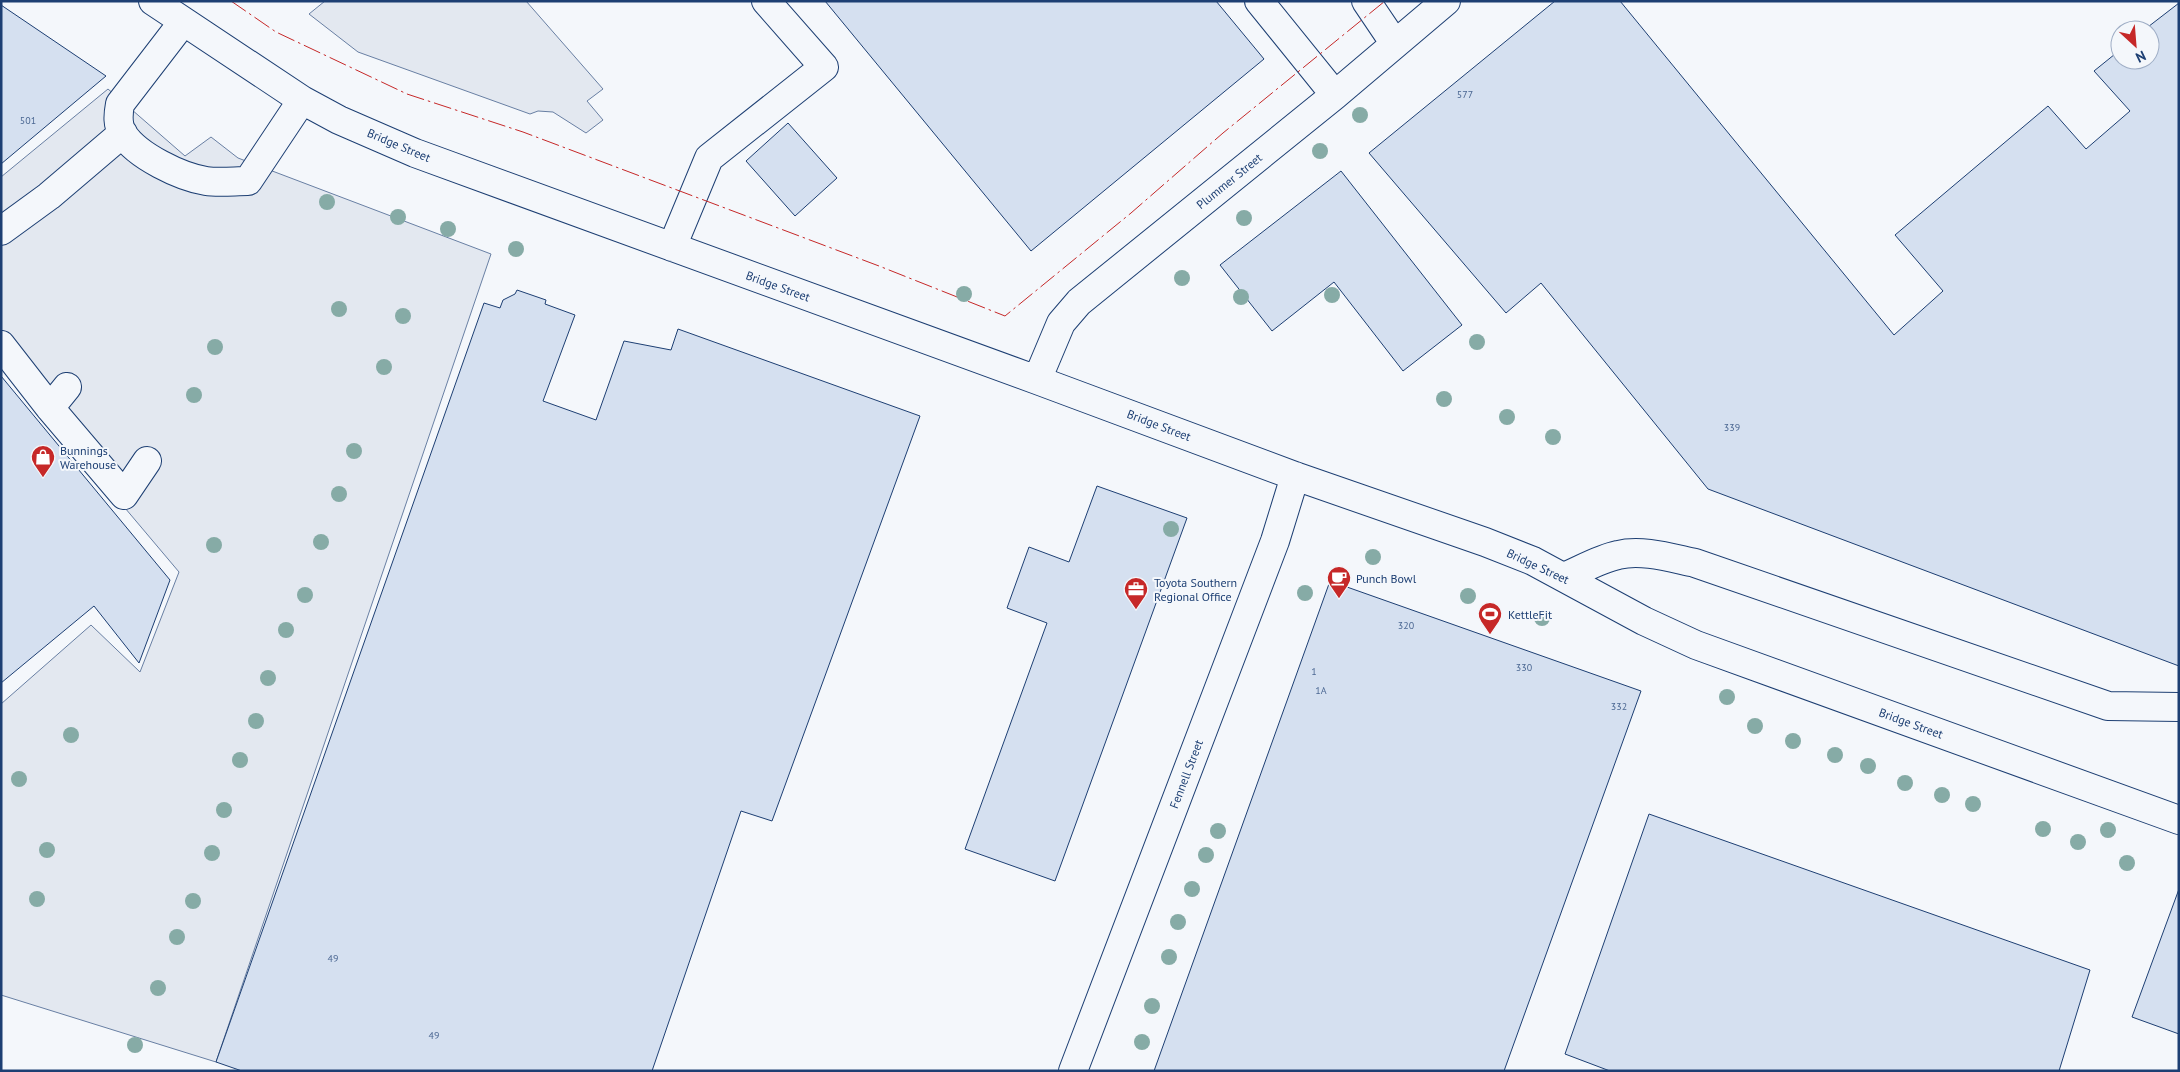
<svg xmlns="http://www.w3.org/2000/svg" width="2180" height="1072" font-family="'PT Sans',sans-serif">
<rect width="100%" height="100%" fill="#f4f7fb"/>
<path fill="#e3e8f0" stroke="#687fa3" d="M 325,1 L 526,1 L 603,89 L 587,101 L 603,120 L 586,133 L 553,112 L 538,111 L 530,114 L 358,52 L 309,14 Z
M 108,89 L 185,156 L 211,137 L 238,158 L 491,254 L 216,1062 L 1,995 L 1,704 L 91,625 L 140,672 L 179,572 L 1,361 L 1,177 Z"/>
<path fill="#d5e0f0" stroke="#1d3f73" d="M 825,1 L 1216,1 L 1264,59 L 1031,251 Z
M 1555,1 L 1620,1 L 1894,335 L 1943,291 L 1895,235 L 2048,106 L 2086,149 L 2130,111 L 2094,71 L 2120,50 L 2120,60 L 2150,60 L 2150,30 L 2144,30 L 2179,3 L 2179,666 L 1708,489 L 1541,283 L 1506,313 L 1369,153 Z
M 1,5 L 106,76 L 1,164 Z
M 788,123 L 837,178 L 795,216 L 746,161 Z
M 1341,171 L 1462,325 L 1403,371 L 1334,282 L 1272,331 L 1220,265 Z
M 517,290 L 546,300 L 545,304 L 575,315 L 543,401 L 596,420 L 624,341 L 671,350 L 678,329 L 920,416 L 772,821 L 741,811 L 652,1071 L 242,1071 L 216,1062 L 484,303 L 500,308 L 503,300 L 515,294 Z
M 1,376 L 170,580 L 139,663 L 94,606 L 1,683 Z
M 1097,486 L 1187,518 L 1055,881 L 965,849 L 1047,623 L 1007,608 L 1029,547 L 1069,562 Z
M 1330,581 L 1641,691 L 1504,1071 L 1154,1071 Z
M 1649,814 L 2090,970 L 2059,1071 L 1610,1071 L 1565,1054 Z
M 2179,889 L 2179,1034 L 2132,1017 Z"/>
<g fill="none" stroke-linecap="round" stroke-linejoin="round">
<g stroke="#1d3f73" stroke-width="30">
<path id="minor" d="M 153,1 L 302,100 L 339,120 L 415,153 L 1037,380 L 1295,476 L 1485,542 L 1533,561 L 1644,621 L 1696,645 L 2179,820
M 1259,1 L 1335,95
M 1366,1 L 1395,44
M 183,22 L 120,104 C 118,115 117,125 123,134 C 137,156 181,177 206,181 C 219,183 235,181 248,181 L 302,100
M 1,231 L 49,196 L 123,133
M 672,247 L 709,158 L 824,67 L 766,1
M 1,345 L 50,408 L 124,495 L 147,461
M 1037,380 L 1061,323 L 1079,302 L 1335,95 L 1446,1
M 50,408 L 67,387
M 1564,577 C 1581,570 1599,559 1618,555 C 1642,549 1671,558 1695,563 L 2108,706 L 2179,707
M 1073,1071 L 1275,541 L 1295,476"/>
</g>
<use href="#minor" stroke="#f4f7fb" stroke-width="28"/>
<path stroke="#c62828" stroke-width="1" stroke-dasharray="18 4 2.5 4" stroke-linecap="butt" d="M 231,1 L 276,32 L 407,94 L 523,132 L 879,266 L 1005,316 L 1131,213 L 1223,133 L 1385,1"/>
</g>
<g fill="#86aba6">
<circle cx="1360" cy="115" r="8"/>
<circle cx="1320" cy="151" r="8"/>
<circle cx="327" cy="202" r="8"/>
<circle cx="398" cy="217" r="8"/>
<circle cx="1244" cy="218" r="8"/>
<circle cx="448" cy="229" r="8"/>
<circle cx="516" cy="249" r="8"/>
<circle cx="1182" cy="278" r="8"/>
<circle cx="964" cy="294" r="8"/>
<circle cx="1332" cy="295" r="8"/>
<circle cx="1241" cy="297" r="8"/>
<circle cx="339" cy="309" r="8"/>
<circle cx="403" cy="316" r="8"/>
<circle cx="1477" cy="342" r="8"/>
<circle cx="215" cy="347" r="8"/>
<circle cx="384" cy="367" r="8"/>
<circle cx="194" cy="395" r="8"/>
<circle cx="1444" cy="399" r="8"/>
<circle cx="1507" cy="417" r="8"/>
<circle cx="1553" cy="437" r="8"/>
<circle cx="354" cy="451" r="8"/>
<circle cx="339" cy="494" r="8"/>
<circle cx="1171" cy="529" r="8"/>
<circle cx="321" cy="542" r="8"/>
<circle cx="214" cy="545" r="8"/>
<circle cx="1373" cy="557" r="8"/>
<circle cx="1305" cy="593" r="8"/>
<circle cx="305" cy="595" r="8"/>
<circle cx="1468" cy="596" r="8"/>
<circle cx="1542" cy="618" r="8"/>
<circle cx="286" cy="630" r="8"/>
<circle cx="268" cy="678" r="8"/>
<circle cx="1727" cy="697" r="8"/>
<circle cx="256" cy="721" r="8"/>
<circle cx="1755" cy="726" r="8"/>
<circle cx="71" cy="735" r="8"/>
<circle cx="1793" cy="741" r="8"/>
<circle cx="1835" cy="755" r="8"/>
<circle cx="240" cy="760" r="8"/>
<circle cx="1868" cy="766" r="8"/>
<circle cx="19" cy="779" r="8"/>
<circle cx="1905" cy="783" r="8"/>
<circle cx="1942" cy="795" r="8"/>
<circle cx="1973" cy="804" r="8"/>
<circle cx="224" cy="810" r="8"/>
<circle cx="2043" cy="829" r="8"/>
<circle cx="2108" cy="830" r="8"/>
<circle cx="1218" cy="831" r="8"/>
<circle cx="2078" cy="842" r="8"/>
<circle cx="47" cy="850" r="8"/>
<circle cx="212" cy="853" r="8"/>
<circle cx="1206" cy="855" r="8"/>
<circle cx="2127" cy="863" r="8"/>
<circle cx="1192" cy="889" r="8"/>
<circle cx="37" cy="899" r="8"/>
<circle cx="193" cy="901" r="8"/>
<circle cx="1178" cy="922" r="8"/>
<circle cx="177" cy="937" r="8"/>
<circle cx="1169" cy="957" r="8"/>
<circle cx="158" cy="988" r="8"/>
<circle cx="1152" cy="1006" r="8"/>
<circle cx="1142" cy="1042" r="8"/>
<circle cx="135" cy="1045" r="8"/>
</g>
<defs>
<g id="shop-pin" transform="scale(1.25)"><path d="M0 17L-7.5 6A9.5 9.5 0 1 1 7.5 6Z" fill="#c62828" stroke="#f4f7fb"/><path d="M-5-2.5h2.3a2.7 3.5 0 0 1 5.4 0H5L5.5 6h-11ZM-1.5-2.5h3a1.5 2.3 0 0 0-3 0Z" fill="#fff"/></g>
<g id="cafe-pin" transform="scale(1.25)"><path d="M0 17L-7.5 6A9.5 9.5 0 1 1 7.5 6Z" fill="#c62828" stroke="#f4f7fb"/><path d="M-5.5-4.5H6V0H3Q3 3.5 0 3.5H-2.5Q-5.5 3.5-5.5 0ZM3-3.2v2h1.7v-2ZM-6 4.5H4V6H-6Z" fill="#fff"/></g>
<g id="office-pin" transform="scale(1.25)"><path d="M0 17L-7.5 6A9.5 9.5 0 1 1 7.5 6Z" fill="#c62828" stroke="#f4f7fb"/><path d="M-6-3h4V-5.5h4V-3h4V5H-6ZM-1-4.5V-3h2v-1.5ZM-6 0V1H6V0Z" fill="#fff"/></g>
<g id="stadium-pin" transform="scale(1.25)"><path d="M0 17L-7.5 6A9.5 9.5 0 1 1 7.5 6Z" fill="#c62828" stroke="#f4f7fb"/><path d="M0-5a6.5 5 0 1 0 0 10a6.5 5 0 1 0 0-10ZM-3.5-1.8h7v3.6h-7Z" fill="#fff"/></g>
</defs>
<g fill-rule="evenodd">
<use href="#shop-pin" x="43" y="457"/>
<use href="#cafe-pin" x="1339" y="578"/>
<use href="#office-pin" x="1136" y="589"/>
<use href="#stadium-pin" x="1490" y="614"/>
</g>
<g text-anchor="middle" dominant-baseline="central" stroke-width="4" stroke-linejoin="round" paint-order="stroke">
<g font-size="10" fill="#4b6792">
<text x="1465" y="94">577</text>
<text x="28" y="120">501</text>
<text x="1732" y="427">339</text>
<text x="1406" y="625">320</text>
<text x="1524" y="667">330</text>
<text x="1314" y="671">1</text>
<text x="1321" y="690">1A</text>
<text x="1619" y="706">332</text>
<text x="333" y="958">49</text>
<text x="434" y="1035">49</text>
</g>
<g font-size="12" fill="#1d3f73" stroke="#f4f7fb">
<text transform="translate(399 145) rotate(23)">Bridge Street</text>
<text transform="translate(1229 181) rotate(-39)">Plummer Street</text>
<text transform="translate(778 286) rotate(20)">Bridge Street</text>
<text transform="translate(1159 425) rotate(21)">Bridge Street</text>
<text transform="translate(1538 566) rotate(25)">Bridge Street</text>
<text transform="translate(1911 723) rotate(20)">Bridge Street</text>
<text transform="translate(1186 774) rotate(-69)">Fennell Street</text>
</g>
<g font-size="12" fill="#1d3f73" stroke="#f4f7fb" text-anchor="start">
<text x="60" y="450">Bunnings<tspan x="60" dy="14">Warehouse</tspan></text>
<text x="1356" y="578">Punch Bowl</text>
<text x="1154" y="582">Toyota Southern<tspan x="1154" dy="14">Regional Office</tspan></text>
<text x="1508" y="614">KettleFit</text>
</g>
</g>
<rect width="2180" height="1072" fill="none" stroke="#1d3f73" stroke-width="5"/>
<g transform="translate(2135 45) rotate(154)"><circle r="24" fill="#f4f7fb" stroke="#9eadc5"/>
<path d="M0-4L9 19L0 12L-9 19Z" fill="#c62828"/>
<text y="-8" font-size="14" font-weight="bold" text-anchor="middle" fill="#1d3f73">N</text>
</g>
</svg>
